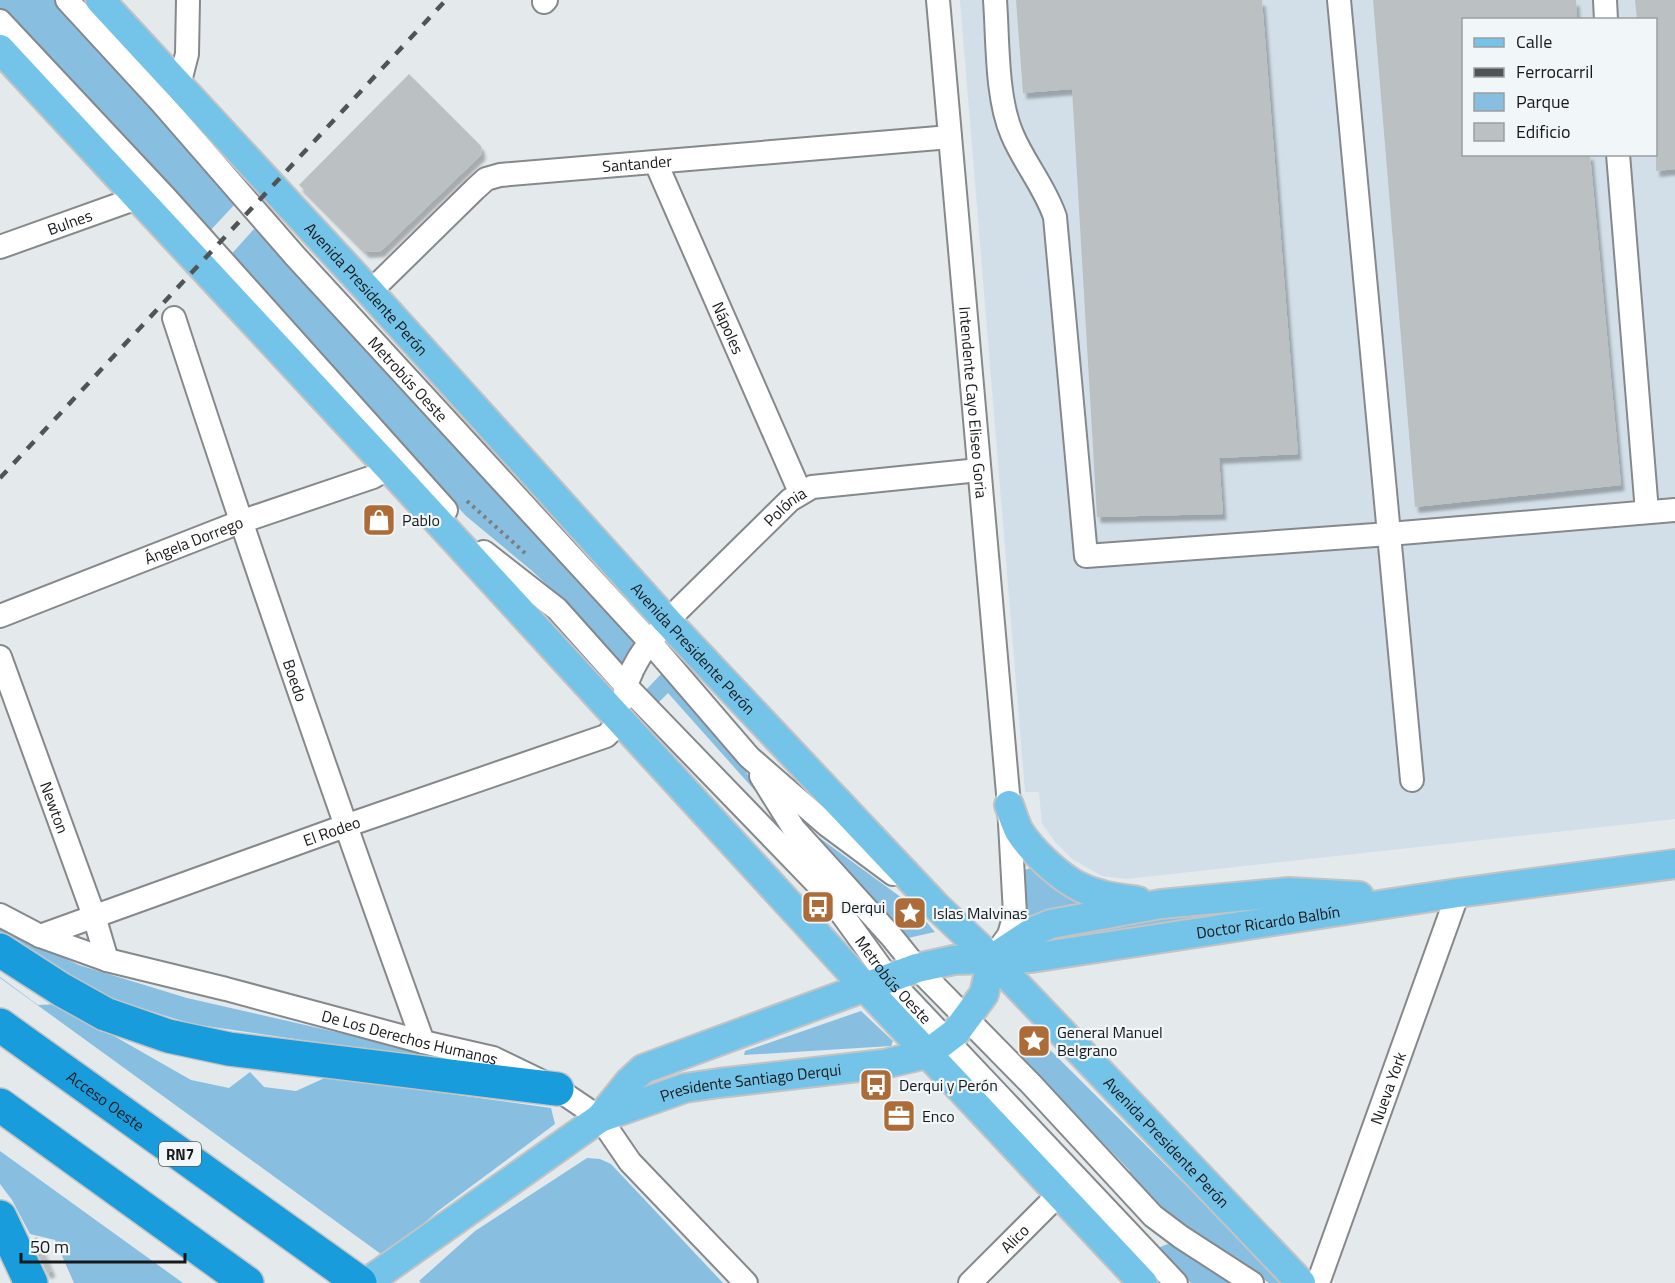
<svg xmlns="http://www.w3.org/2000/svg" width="1675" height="1283" font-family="'Titillium Web',sans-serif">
<defs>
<filter id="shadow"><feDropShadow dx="3.5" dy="6" stdDeviation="1.5" flood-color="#0004"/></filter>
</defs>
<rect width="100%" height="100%" fill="#e4e9ec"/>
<path fill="#d3dfe8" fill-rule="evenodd" d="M 960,0 L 1675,0 L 1675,819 L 1126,879 L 1102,876 L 1072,859 L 1056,843 L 1042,824 L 1039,792 L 1025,792 ZM 1464,20 L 1656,20 L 1656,154 L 1464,154 Z"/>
<path fill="#88bfe1" d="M 0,0 L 64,0 L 235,204 L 209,232 L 0,10 Z
M 254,229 L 385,368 L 641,645 L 620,666 L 560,597 L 531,570 L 466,516 L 227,259 Z
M 663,672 L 743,766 L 758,794 L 668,693 L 655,706 L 644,692 Z
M 806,828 L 913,906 L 935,932 L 908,938 L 802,830 Z
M 1034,867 L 1098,907 L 1038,918 L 1027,916 L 1024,870 Z
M 1286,899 L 1343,905 L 1030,951 L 1051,936 Z
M 0,928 L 79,965 L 187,998 L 441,1056 L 444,1059 L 439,1060 L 192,1024 L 115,1000 L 50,965 L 0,933 Z
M 0,977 L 38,1005 L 58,1004 L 191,1080 L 229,1088 L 250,1072 L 264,1087 L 296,1091 L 327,1077 L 551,1108 L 555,1124 L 438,1211 L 385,1257 L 0,978 Z
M 861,1011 L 893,1041 L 891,1046 L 744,1055 L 745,1051 Z
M 1034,1034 L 1284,1283 L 1269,1283 L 1199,1236 L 1125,1178 L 1130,1171 L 1016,1053 Z
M 0,1151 L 183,1283 L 74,1283 L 55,1240 L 30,1234 L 12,1200 L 0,1184 Z
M 587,1158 L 600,1159 L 611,1164 L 723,1283 L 421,1283 L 419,1281 L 475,1231 Z
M 1175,1241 L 1235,1283 L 1191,1283 L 1158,1248 Z"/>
<path fill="#bbc0c3" filter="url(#shadow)" d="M 1016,0 L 1262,0 L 1298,454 L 1219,458 L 1223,514 L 1097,517 L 1072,89 L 1023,93 Z
M 1373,0 L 1576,0 L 1577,20 L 1464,20 L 1464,154 L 1590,154 L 1621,485 L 1415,507 Z
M 1635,0 L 1675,0 L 1675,169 L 1656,171 L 1656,20 L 1637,20 Z
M 409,74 L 481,146 L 482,154 L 381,251 L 366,252 L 299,185 Z
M 37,1237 L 52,1271 L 47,1273 L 31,1240 Z"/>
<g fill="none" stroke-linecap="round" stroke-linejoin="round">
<g stroke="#85898c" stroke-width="26">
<g id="minor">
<path id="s1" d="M 67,0 L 160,101 L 295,256 L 650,642 L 749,757 L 827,825 L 893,874"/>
<path id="s2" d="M 938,0 L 1009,805 L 1015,914 L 1009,935 L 994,956"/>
<path d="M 995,0 C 998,40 996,97 1012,134 C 1024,163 1045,187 1055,217 L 1086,556 L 1389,534 L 1675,510"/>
<path d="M 1339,0 L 1412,780"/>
<path d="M 1605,0 L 1606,20"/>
<path d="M 544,2 L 546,0"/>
<path d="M 0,21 L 167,199 L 446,510"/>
<path d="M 179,85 L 187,54 L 188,0"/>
<path d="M 1618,154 L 1647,512"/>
<path id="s3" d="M 656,163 L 800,492"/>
<path id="s4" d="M 0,247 L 137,198"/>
<path id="s5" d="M 370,292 L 475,189 L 486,179 L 500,175 L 950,137"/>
<path id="s6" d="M 174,318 C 253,561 336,801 423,1042"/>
<path id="s7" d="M 484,552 L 557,609 L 625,685 L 829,896 L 889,979 L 1176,1283"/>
<path id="s8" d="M 0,616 L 240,522 L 373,477 L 389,468"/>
<path id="s9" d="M 0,657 L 94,916 L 107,960"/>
<path id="s10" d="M 624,699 C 627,668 648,644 667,621 L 790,500 L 812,487 L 979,470"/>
<path d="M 761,776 L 794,829 L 891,936 L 917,968 L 1031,1084 L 1153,1216 L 1181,1237 L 1252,1283"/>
<path id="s11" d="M 0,915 L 40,936 L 107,960 L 226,989 L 423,1042 L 493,1058 L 557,1089 L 600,1118 L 630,1162 L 746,1283"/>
<path id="s12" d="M 40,936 L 345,826 L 606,736 L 621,721"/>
<path id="s13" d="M 970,1283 L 1059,1194"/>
<path id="s14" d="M 1318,1283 L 1458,893"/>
</g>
</g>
<g stroke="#c3c3c4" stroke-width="32">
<g id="major">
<path id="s15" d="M 100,0 L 370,292 L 667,621 L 936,906 L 992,959 L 1301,1283"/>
<path d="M 0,49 L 389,468 L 865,987 L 1143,1283"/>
<path d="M 1009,805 C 1012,813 1015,823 1019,831 C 1031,850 1059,877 1080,887 C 1098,896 1118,898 1138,901"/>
<path d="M 992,959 L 1034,931 L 1051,924 L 1161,904 L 1289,892 L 1359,896"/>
<path id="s16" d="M 600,1118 L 629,1082 L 643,1069 L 917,968 L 954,960 L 1031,958 L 1458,893 L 1675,864"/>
<path id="s17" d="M 366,1283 L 600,1118 L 685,1088 L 719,1083 L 884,1064 L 927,1054 L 956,1032 L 984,994 L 992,959"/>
</g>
</g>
<g stroke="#c3c3c4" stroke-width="36">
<g id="highway">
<path d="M 0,950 L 62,990 L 105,1014 L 168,1036 L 229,1049 L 557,1089"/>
<path id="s18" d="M 0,1025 L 360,1283"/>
<path d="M 0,1105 L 247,1283"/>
<path d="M 0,1217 L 31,1283"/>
</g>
</g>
<path stroke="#7c7f81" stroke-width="4" stroke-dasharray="3 4.5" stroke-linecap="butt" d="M 467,501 L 526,554"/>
<use href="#minor" stroke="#fff" stroke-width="22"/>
<use href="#major" stroke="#74c4e9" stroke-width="28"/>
<use href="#highway" stroke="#189cdb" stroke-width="33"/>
<path stroke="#515456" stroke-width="4.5" stroke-dasharray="10 10" stroke-linecap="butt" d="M 0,478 L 446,0"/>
</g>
<defs>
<g id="shop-square" transform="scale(1.725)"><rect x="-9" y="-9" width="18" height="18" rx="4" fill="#ad6b37" stroke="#f1f6f9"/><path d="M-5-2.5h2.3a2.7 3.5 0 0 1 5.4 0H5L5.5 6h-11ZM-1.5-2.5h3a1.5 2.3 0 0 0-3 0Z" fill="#fff"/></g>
<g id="bus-square" transform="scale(1.725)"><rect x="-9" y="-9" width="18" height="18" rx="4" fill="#ad6b37" stroke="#f1f6f9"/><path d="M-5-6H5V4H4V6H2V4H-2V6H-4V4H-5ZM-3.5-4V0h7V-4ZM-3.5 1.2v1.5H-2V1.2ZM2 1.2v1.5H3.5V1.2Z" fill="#fff"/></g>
<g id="sight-square" transform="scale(1.725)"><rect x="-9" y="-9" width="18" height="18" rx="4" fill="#ad6b37" stroke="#f1f6f9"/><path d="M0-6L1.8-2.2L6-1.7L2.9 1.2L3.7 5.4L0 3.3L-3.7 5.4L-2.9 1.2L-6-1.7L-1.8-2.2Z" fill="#fff"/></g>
<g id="office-square" transform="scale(1.725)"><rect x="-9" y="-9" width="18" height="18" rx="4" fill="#ad6b37" stroke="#f1f6f9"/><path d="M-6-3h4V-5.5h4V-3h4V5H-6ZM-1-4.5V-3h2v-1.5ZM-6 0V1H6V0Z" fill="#fff"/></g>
</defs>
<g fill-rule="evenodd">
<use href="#shop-square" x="379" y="520"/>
<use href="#bus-square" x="818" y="907"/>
<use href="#sight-square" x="910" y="913"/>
<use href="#sight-square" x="1034" y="1041"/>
<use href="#bus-square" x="876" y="1085"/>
<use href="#office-square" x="899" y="1116"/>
</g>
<g text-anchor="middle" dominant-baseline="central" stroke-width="4.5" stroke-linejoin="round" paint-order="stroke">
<rect fill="#f1f6f9" stroke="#595b5e" stroke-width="1.5" x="159" y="1142" width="42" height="24" rx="4.5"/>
<g font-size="15" font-weight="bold" fill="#18191b">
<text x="180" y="1154">RN7</text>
</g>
<g font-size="16" fill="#18191b" stroke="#f1f6f9">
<text stroke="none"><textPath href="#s5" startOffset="314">Santander</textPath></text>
<text stroke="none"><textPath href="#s4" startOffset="74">Bulnes</textPath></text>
<text stroke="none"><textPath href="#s15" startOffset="393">Avenida Presidente Perón</textPath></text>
<text stroke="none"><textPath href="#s3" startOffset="180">Nápoles</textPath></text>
<text stroke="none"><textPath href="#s1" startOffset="510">Metrobús Oeste</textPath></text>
<text stroke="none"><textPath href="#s2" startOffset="404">Intendente Cayo Eliseo Goria</textPath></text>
<text stroke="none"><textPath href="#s10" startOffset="255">Polónia</textPath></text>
<text stroke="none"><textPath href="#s8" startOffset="208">Ángela Dorrego</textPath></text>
<text stroke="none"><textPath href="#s15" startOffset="879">Avenida Presidente Perón</textPath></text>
<text stroke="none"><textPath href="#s6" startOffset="382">Boedo</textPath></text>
<text stroke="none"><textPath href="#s9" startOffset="160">Newton</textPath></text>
<text stroke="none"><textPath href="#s12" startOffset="310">El Rodeo</textPath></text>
<text stroke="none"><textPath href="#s16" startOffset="712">Doctor Ricardo Balbín</textPath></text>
<text stroke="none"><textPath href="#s7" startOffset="594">Metrobús Oeste</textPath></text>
<text stroke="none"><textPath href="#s11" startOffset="429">De Los Derechos Humanos</textPath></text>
<text stroke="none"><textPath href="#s17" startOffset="442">Presidente Santiago Derqui</textPath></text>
<text stroke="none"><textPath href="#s14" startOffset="207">Nueva York</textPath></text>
<text stroke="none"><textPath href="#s18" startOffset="130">Acceso Oeste</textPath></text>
<text stroke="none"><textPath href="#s15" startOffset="1563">Avenida Presidente Perón</textPath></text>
<text stroke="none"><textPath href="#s13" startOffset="63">Alico</textPath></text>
</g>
<g font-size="16" fill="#18191b" stroke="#f1f6f9" text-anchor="start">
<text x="402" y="520">Pablo</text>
<text x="841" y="907">Derqui</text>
<text x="933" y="913">Islas Malvinas</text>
<text x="1057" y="1032">General Manuel<tspan x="1057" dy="18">Belgrano</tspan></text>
<text x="899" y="1085">Derqui y Perón</text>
<text x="922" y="1116">Enco</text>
</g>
</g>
<rect x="1462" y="18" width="195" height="138" fill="#f1f6f9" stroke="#9a9ea0" stroke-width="1.5"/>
<rect x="1474" y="38" width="30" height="9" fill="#74c4e9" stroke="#9a9ea0" stroke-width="1.5"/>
<text x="1516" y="48" font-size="18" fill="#18191b">Calle</text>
<rect x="1474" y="68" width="30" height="9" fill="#515456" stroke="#9a9ea0" stroke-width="1.5"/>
<text x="1516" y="78" font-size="18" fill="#18191b">Ferrocarril</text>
<rect x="1474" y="93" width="30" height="18" fill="#88bfe1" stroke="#9a9ea0" stroke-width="1.5"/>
<text x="1516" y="108" font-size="18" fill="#18191b">Parque</text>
<rect x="1474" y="123" width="30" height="18" fill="#bbc0c3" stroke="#9a9ea0" stroke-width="1.5"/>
<text x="1516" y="138" font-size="18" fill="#18191b">Edificio</text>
<path d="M21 1253v9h164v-9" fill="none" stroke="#18191b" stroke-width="3"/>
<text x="30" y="1253" font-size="18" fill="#18191b" stroke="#f1f6f9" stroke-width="4.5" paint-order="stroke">50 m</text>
</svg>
